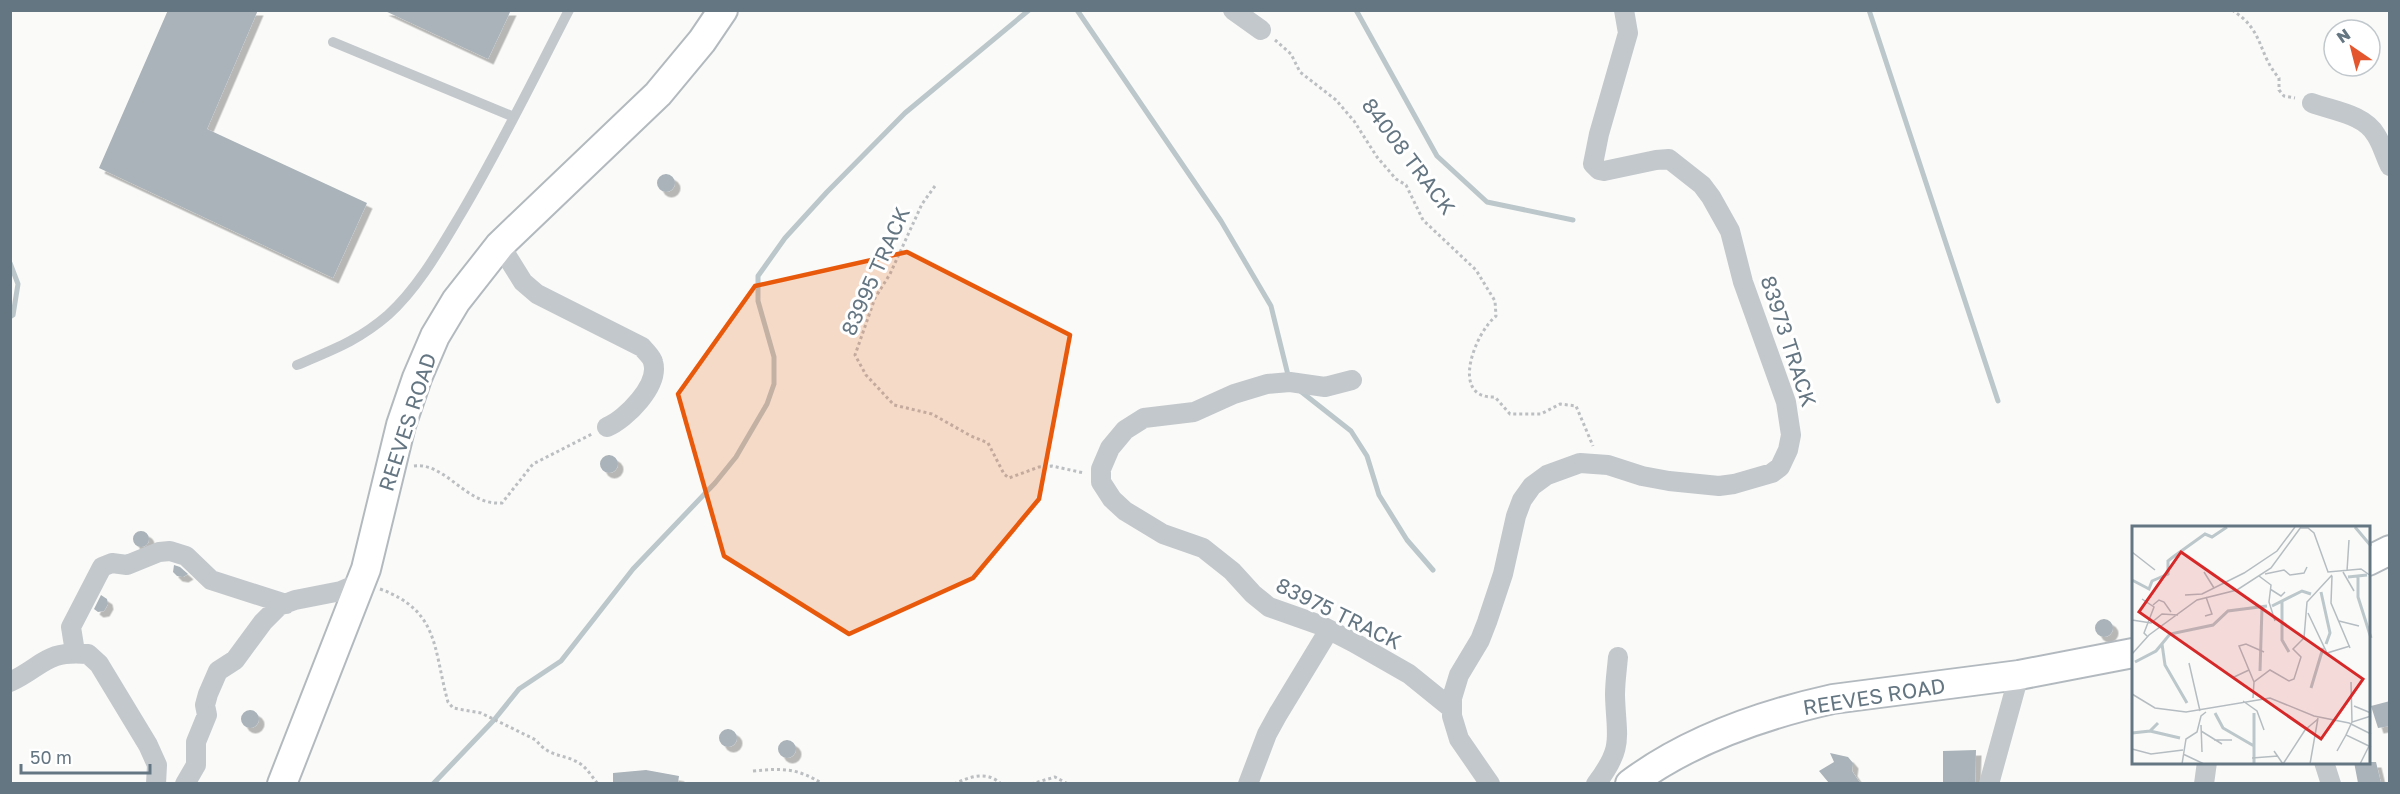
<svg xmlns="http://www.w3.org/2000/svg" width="2400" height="794" font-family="'Golos Text',sans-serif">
<defs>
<filter id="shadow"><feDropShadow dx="5.5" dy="5.5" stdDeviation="0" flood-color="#0004"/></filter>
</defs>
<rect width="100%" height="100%" fill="#fafaf8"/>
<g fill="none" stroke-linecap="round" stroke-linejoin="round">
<path stroke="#bbc7cb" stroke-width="5" d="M 1077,10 L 1221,221 L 1271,306 L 1289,379
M 1356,10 L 1437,156 L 1487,202 L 1573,220
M 1869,10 L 1998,401
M 10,263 L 18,284 L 13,315 L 10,317
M 1299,390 L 1351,431 L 1367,456 L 1379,495 L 1407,540 L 1433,570
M 433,784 L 494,720 L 519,689 L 561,661 L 633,569 L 715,483 L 736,457 L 767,404 L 774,384 L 774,357 L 758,301 L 758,276 L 785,238 L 827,192 L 905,113 L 1029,10"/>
</g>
<path fill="#aab3b9" filter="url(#shadow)" d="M 168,10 L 258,10 L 207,129 L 367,203 L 333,278 L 99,168 Z
M 383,10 L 511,10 L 488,59 Z
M657 183a9 9 0 1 1 18 0a9 9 0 1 1-18 0Z
M600 464a9 9 0 1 1 18 0a9 9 0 1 1-18 0Z
M133 539a8 8 0 1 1 16 0a8 8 0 1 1-16 0Z
M 174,565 L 180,567 L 188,574 L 183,577 L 177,576 L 173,572 Z
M 101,595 L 107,599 L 108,604 L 104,611 L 98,612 L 94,609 Z
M2095 628a9 9 0 1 1 18 0a9 9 0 1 1-18 0Z
M 2390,701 L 2390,726 L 2378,728 L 2371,706 Z
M241 719a9 9 0 1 1 18 0a9 9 0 1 1-18 0Z
M719 738a9 9 0 1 1 18 0a9 9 0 1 1-18 0Z
M778 749a9 9 0 1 1 18 0a9 9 0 1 1-18 0Z
M 1976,750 L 1975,783 L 1943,783 L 1943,751 Z
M 1830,753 L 1848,757 L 1853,763 L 1852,771 L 1860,783 L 1829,783 L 1819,771 L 1834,762 Z
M 2354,762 L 2376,762 L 2381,783 L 2358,783 Z
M 646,770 L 679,776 L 678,783 L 613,783 L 613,773 Z"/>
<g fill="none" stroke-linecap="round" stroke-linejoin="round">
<g stroke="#b3babf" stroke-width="32">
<path id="secondary" d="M 2368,561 L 2390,550
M 282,784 L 366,569 L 401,425 L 417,378 L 435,336 L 456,301 L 500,245 L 658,94 L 702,41 L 723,10
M 1630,784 C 1689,740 1761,715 1833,699 L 2019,675 L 2133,653"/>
</g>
<path stroke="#bbbfc2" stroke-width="3" stroke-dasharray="3 3" stroke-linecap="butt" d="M 2232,10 C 2265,31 2257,53 2279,78 L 2279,90 L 2284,96 L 2295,98
M 1275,40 L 1291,54 L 1300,72 L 1336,100 L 1354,121 L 1377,157 L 1396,179 L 1406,185 L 1423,220 L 1476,270 L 1495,301 L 1496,316 C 1475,333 1449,399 1495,397 L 1510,414 L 1541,414 L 1560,404 L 1576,406 L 1593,446
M 935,186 L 922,204 L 890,274 L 875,298 L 855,355 L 866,375 L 894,405 L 932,414 L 971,436 L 988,443 L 1004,474 L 1009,478 L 1039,467 L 1052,466 L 1084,473
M 414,466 C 446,462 466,506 502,503 L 533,464 L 592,434
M 380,589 C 440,611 433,649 448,702 L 453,708 L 481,713 L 536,740 C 550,759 566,753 582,765 C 588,770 593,778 598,784
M 753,771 C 783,768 797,768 823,784
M 954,784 C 969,777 987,770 1001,784
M 1031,784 L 1055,777 L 1068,784"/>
<path stroke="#c3c8cc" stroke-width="10" d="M 333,42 L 514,117
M 297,365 C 332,350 358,341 388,315 C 419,287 441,247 462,212 C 501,146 534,78 569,10"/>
<path stroke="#c3c8cc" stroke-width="20" d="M 1233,10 L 1261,30
M 2312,103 C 2333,111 2364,114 2376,135 C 2382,144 2385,156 2390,166
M 500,245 L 523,282 L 537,294 L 642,347 C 645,351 652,357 653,362 C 660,385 626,419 607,427
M 1352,380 L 1325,387 L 1290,382 L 1267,384 L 1234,394 L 1194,412 L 1144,418 L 1125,430 L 1110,448 L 1101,469 L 1101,482 L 1112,499 L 1125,511 L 1163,534 L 1203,548 L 1232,571 L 1253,594 L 1269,607 L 1320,625 L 1353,642 L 1409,674 L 1451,708
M 75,652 L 71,627 L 102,567 L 112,563 L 127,565 L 159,552 L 170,551 L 186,556 L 211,580 L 286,604
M 10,682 C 44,666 45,650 88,654 L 99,664 L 148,745 L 157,765 L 156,784
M 2324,762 L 2331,784
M 185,784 L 196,765 L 196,742 L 207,715 L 205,705 L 208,694 L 218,671 L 235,660 L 263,622 L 279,606 L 295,600 L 341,591 L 362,582
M 1248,784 L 1267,734 L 1278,714 L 1329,630
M 1490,784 L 1459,739 L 1452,716 L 1452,698 L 1459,675 L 1480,640 L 1487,622 L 1503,574 L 1516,516 L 1522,500 L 1532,486 L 1547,475 L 1580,463 L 1608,465 L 1642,476 L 1669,481 L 1719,486 L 1734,484 L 1772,473 L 1780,467 L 1788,450 L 1791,435 L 1786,402 L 1743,282 L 1730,231 L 1711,197 L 1702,185 L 1669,159 L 1656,160 L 1604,171 L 1599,170 L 1593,164 L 1599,134 L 1628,33 L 1624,10
M 1596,784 C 1625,746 1616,737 1615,695 C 1615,682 1617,669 1618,657
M 1989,784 L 2019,675
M 2204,784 L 2207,762"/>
<use href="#secondary" stroke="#fff" stroke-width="28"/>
</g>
<path fill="#e8590c" fill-opacity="0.2" stroke="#e8590c" stroke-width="4.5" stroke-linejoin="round" d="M 907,252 L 1070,335 L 1039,499 L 973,578 L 849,634 L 724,556 L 678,394 L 755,286 Z"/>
<g text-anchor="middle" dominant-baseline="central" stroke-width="6" stroke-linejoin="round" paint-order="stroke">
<g font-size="21" fill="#657683" stroke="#fff">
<text transform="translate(1409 156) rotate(53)">84008 TRACK</text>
<text transform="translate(875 271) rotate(-66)">83995 TRACK</text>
<text transform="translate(1789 341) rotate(72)">83973 TRACK</text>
<text transform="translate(407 422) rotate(-72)">REEVES ROAD</text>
<text transform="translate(1339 613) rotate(26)">83975 TRACK</text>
<text transform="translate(1874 696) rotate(-9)">REEVES ROAD</text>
</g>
</g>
<g transform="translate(2132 526)">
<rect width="238" height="238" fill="#fafaf8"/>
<path fill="none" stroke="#bbc7cb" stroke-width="3" d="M 223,1 L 239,20M 226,50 L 226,71 L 239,112M 216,51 L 235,49M 0,54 L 17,63 L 20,55 L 36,48 L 36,35 L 41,31 L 73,8 L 80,11 L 95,1M 189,66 L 198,107 L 194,118M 150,75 L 150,114 L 157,126M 140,80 L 170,65 L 179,68M 30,118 L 33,139 L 55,177M 3,136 L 24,125 L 38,108 L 81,99 L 96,85 L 135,80M 128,145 L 130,81M 179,162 L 191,122M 83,187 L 91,202 L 122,220M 18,205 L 48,212M 0,207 L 18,205 L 26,197M 122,238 L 122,187"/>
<path fill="none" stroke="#b5bdc2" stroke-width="1.5" d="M 168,2 L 176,2 L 182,7 L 196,46 L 229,43 L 239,50M 0,26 L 23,44M 215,45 L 217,14M 72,46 L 82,62M 211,46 L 222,65M 133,48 L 152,44 L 158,49 L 172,47 L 175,41M 127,50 L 139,59 L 137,76 L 143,95M 200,50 L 199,77 L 218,122M 138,63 L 149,70 L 153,66M 53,69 L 70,68 L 112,47 L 145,25 L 163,1M 10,73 L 22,81 L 12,107 L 15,110M 21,79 L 27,74 L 32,76 L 39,86M 176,87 L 195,127 L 218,120M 73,90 L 80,88 L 74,71M 0,94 L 19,97 L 30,88 L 46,89M 207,95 L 227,100M 0,128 L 17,109 L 65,74 L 105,64 L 139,42 L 169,1M 57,137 L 68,185M 100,152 L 117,144M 122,156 L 107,120 L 114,118 L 132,126M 219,156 L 220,196M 0,168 L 23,182 L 54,186 L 138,172 L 182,190 L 217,197 L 239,208M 121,172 L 122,156 L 138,144 L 157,155 L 162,153 L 169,131 L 161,123 L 172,112 L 175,76 L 200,49M 111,175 L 125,185 L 132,204M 222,180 L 239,187M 239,190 L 220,196 L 214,209 L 239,221M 69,199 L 70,226M 69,205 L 90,218M 82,214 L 100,214M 0,223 L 19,228 L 51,224M 142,225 L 151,238 L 173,204 L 186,193M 205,225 L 214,209M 51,228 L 72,238M 120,232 L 146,230M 50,238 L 54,213 L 65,206 L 69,190 L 74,186M 178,238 L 186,192M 228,238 L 237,220"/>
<path fill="#d62828" fill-opacity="0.15" stroke="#d62828" stroke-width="3" d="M 49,26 L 231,153 L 189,213 L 7,86 Z"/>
<rect width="238" height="238" fill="none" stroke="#657683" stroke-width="3"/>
</g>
<rect width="2400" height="794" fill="none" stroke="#657683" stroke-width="24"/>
<g transform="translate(2352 48) rotate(325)"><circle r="28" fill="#ffffff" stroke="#c1c8cd" stroke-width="1.5"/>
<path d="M0-4.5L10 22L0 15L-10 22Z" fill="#e4572e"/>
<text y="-9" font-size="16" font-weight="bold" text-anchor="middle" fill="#657683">N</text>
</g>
<path d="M21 764v9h129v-9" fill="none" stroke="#657683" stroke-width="3"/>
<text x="30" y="764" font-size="18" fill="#657683" stroke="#ffffff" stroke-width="4.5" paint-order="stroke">50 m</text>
</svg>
